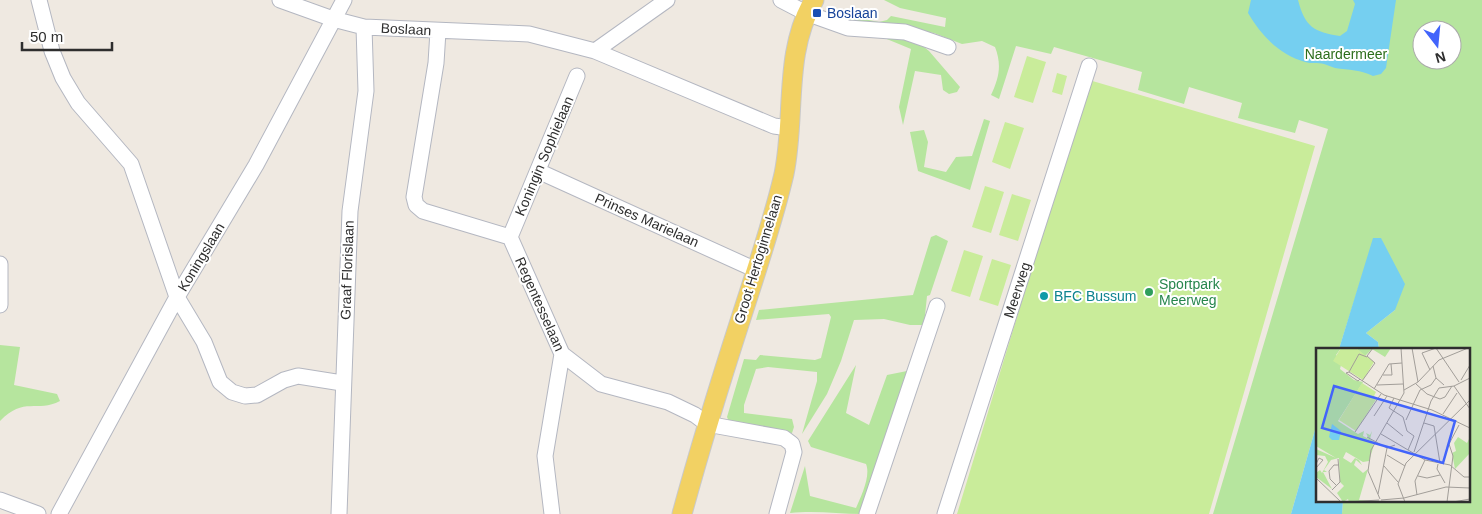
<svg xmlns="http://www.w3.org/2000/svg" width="1482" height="514" font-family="Helvetica,sans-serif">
<rect width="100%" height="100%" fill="#efe9e1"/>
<path fill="#b6e59e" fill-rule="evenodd" d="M 884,0 L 1482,0 L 1482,514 L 1342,514 L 1343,500 L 1468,500 L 1468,349 L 1379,349 L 1378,342 L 1366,333 L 1395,310 L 1381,239 L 1374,238 L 1339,349 L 1317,349 L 1317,423 L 1291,514 L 1213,514 L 1328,129 L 1299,120 L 1295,133 L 1238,118 L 1242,103 L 1189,87 L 1184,104 L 1138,90 L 1142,72 L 1054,47 L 1051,54 L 1016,46 L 999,99 L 991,95 C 999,78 1002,65 995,47 L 982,41 L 962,44 L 934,33 L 825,18 L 823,11 L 879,22 L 887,20 L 891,16 L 945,27 L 946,18 L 900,8 ZM 1422,30 L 1452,30 L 1452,60 L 1422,60 Z
M 877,35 L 913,38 L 929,51 L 960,87 L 957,92 L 949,94 L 943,90 L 941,75 L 915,71 L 903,125 L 899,107 L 911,49 Z
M 984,119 L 990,121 L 970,190 L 918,171 L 910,132 L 924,130 L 928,142 L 924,167 L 946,172 L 956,157 L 972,156 Z
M 936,235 L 948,241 L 930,295 L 927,296 L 924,325 L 910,325 L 884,319 L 854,320 L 841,361 L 827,394 L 802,434 L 817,381 L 817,372 L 768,367 L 756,369 L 744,405 L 744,413 L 792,419 L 794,427 L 792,433 L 730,424 L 727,417 L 744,359 L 756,360 L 760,355 L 815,360 L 821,358 L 831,317 L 829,314 L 756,320 L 759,310 L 913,295 L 931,237 Z
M 0,345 L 20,347 L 14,385 L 57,394 L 60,401 C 37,413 24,396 0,421 Z
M 856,365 L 846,413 L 869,425 L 887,375 L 907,371 L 863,514 C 838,514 815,510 790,513 L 805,466 L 810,496 L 856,508 C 861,496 871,476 866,464 L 811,447 L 808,441 Z"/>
<path fill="#c9ec9a" d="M 1027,56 L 1046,62 L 1033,103 L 1014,97 Z
M 1057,73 L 1067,76 L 1062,95 L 1052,92 Z
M 1089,80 L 1315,146 L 1209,514 L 957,514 Z
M 1005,122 L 1024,128 L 1010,169 L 992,162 Z
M 985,186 L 1004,192 L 991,233 L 972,227 Z
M 1012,194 L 1031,200 L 1018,241 L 999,235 Z
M 964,250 L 983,256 L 970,297 L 951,291 Z
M 992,259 L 1011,265 L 998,306 L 979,300 Z"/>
<path fill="#75cff0" d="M 1251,0 L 1298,0 C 1305,27 1314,32 1340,36 L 1347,31 L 1355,4 L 1353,0 L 1396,0 L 1386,68 L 1381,74 L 1373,76 C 1361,70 1349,70 1335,68 C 1331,67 1328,65 1324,64 C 1318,62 1311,64 1305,62 C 1279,55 1261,35 1248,13 Z
M 1373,238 L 1381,238 L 1405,284 L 1395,310 L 1366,333 L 1378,342 L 1379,349 L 1339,349 Z
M 1317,423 L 1317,500 L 1343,500 L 1342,514 L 1291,514 Z"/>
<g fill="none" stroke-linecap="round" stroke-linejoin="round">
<g stroke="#b4b7c1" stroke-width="17">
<path id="minor" d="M 39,0 L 52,51 L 63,78 L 78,103 L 131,164 L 177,297 L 204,342 L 220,382 L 232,392 L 245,396 L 257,395 L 284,380 L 298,376 L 342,383
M 280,0 L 333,19 L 364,27 L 529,34 L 595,51 L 774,126 L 789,128
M 781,0 L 806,13 L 848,28 L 905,32 L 948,47
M 438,31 L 436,63 L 414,197 L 416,205 L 423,211 L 510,237 L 562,354 L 601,384 L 668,402 L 695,415 L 707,424 L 784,438 L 792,444 L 794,452 L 777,514
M 595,51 L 667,0
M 538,171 L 756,270
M 510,237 L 577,76
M 0,264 L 0,305
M 0,500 L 38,514
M 59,514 L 177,297 L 256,165 L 344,0
M 339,514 L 350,211 L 366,91 L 364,27
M 552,514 L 545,456 L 562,354
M 867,514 L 937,306
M 945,514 L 1089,66"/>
</g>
<g stroke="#c9c9c9" stroke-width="21">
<path id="major" d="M 682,514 C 700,448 720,383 741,318 C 756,271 773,222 784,174 C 796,116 783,53 814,0"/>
</g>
<use href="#minor" stroke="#fff" stroke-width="15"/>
<use href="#major" stroke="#f2d163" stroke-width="19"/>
</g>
<rect fill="#1a4fb4" stroke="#fff" stroke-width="2" x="812" y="8" width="10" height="10" rx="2.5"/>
<circle fill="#2e9e5b" stroke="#fff" stroke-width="2" cx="1149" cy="292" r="5"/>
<circle fill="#0f9aa8" stroke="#fff" stroke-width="2" cx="1044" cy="296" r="5"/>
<g text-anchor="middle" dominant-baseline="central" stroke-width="4" stroke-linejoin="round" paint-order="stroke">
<g font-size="14" fill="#164399" stroke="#fff" text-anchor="start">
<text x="827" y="13">Boslaan</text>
</g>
<g font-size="14" fill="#2e2e2e" stroke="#fff">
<text transform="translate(406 29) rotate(3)">Boslaan</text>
<text transform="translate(544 156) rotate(-67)">Koningin Sophielaan</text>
<text transform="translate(647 220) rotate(24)">Prinses Marielaan</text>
<text transform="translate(201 257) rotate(-59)">Koningslaan</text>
<text transform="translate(758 259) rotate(-73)">Groot Hertoginnelaan</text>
<text transform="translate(347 270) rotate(-88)">Graaf Florislaan</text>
<text transform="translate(1017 290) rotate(-72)">Meerweg</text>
<text transform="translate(540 304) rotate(66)">Regentesselaan</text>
</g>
<g font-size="14" fill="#2c6e1b" stroke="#fff">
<text x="1346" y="54">Naardermeer</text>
</g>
<g font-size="14" fill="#27864d" stroke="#fff" text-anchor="start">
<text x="1159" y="284">Sportpark<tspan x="1159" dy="16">Meerweg</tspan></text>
</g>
<g font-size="14" fill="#0d838f" stroke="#fff" text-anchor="start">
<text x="1054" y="296">BFC Bussum</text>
</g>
</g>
<g transform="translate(1316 348)">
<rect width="154" height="154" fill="#efe9e1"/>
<path d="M 0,0 L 25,0 L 20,7 L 26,13 L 24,21 L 38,32 L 47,34 L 22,73 L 42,86 L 48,83 L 47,88 L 53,91 L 50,85 L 54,87 L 56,83 L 54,91 L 60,95 L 50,91 L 58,97 L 53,113 L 47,114 L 30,104 L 27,110 L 35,115 L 39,110 L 43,112 L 46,117 L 40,112 L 38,117 L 47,125 L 52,121 L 43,152 L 58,153 L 58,154 L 33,154 L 32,151 L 27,154 L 21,145 L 28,138 L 24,134 L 23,110 L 15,112 L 8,122 L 11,124 L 7,124 L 16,141 L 0,129 L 0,125 L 4,122 L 6,125 L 12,114 L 9,108 L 0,107 L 0,101 L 20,110 L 0,98 ZM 40,0 L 75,0 L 69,9 L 56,1 L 49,8 ZM 142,89 L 151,95 L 154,89 L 154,105 L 139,121 L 136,105 L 140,103 L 138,95 Z" fill="#b6e59e"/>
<path d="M 25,0 L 40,0 L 58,14 L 47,32 L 17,13 ZM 46,35 L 60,44 L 58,48 L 61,50 L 40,83 L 23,72 Z" fill="#c9ec9a"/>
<path d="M 16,76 L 25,83 L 23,92 L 16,92 L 13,89 Z" fill="#75cff0"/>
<path fill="none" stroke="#a29e99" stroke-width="1" d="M 96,0 L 102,34M 120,0 L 143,34M 117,18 L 120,30 L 128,37M 114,22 L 106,5 L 120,0M 33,24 L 43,6 L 51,9M 67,27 L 76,27 L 75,16M 44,31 L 42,33 L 30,25 L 33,24 L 68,47 L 116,62 L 154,80M 145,32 L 154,17M 46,33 L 59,15 L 51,8 L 57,0M 100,36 L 111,46 L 124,51 L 129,49 L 136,38M 61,37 L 87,36M 138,38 L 154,61M 58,41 L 73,16 L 86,15M 88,42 L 102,34 L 123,12 L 152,0M 78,50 L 73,60 L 87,69 L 91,83 L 98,88 L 92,102M 127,66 L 141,45M 58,68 L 71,48M 90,72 L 104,42 L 115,37 L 120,30M 71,75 L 87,88M 108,75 L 118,78 L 124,115M 39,84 L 65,46M 65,86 L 109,112 L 134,117 L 148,129 L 154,129M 51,89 L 71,100 L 79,97M 98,104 L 115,53 L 123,40 L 138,38 L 154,30M 71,107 L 89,118M 0,116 L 3,110 L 7,112 L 0,120M 122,116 L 121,121 L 129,135M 68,118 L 82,134M 102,128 L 111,130 L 124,127M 0,130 L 25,154M 20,137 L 14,131 L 13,123 L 18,117 L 22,117M 16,142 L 24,134 L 22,111M 62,146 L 71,100M 101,147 L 99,133 L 109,112M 64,151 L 52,123 L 55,102 L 88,45 L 85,0M 65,152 L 88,150 L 130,139 L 154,140M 31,154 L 63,152M 89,154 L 82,136 L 90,115 L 154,52M 131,154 L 137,108 L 133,96 L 143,77M 137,154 L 154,151"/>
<path fill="#4264fb" fill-opacity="0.15" stroke="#4264fb" stroke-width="2.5" d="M 18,38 L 139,73 L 127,115 L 6,80 Z"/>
<rect width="154" height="154" fill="none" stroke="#2e2e2e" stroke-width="2.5"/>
</g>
<g transform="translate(1437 45) rotate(164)"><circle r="24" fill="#ffffff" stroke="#ababab"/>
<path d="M0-4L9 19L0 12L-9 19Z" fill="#4264fb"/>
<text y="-8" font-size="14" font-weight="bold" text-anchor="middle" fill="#2e2e2e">N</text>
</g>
<path d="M22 42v8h90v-8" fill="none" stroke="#2e2e2e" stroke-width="2.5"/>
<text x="30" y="42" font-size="15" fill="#2e2e2e" stroke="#ffffff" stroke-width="4" paint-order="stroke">50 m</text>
</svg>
